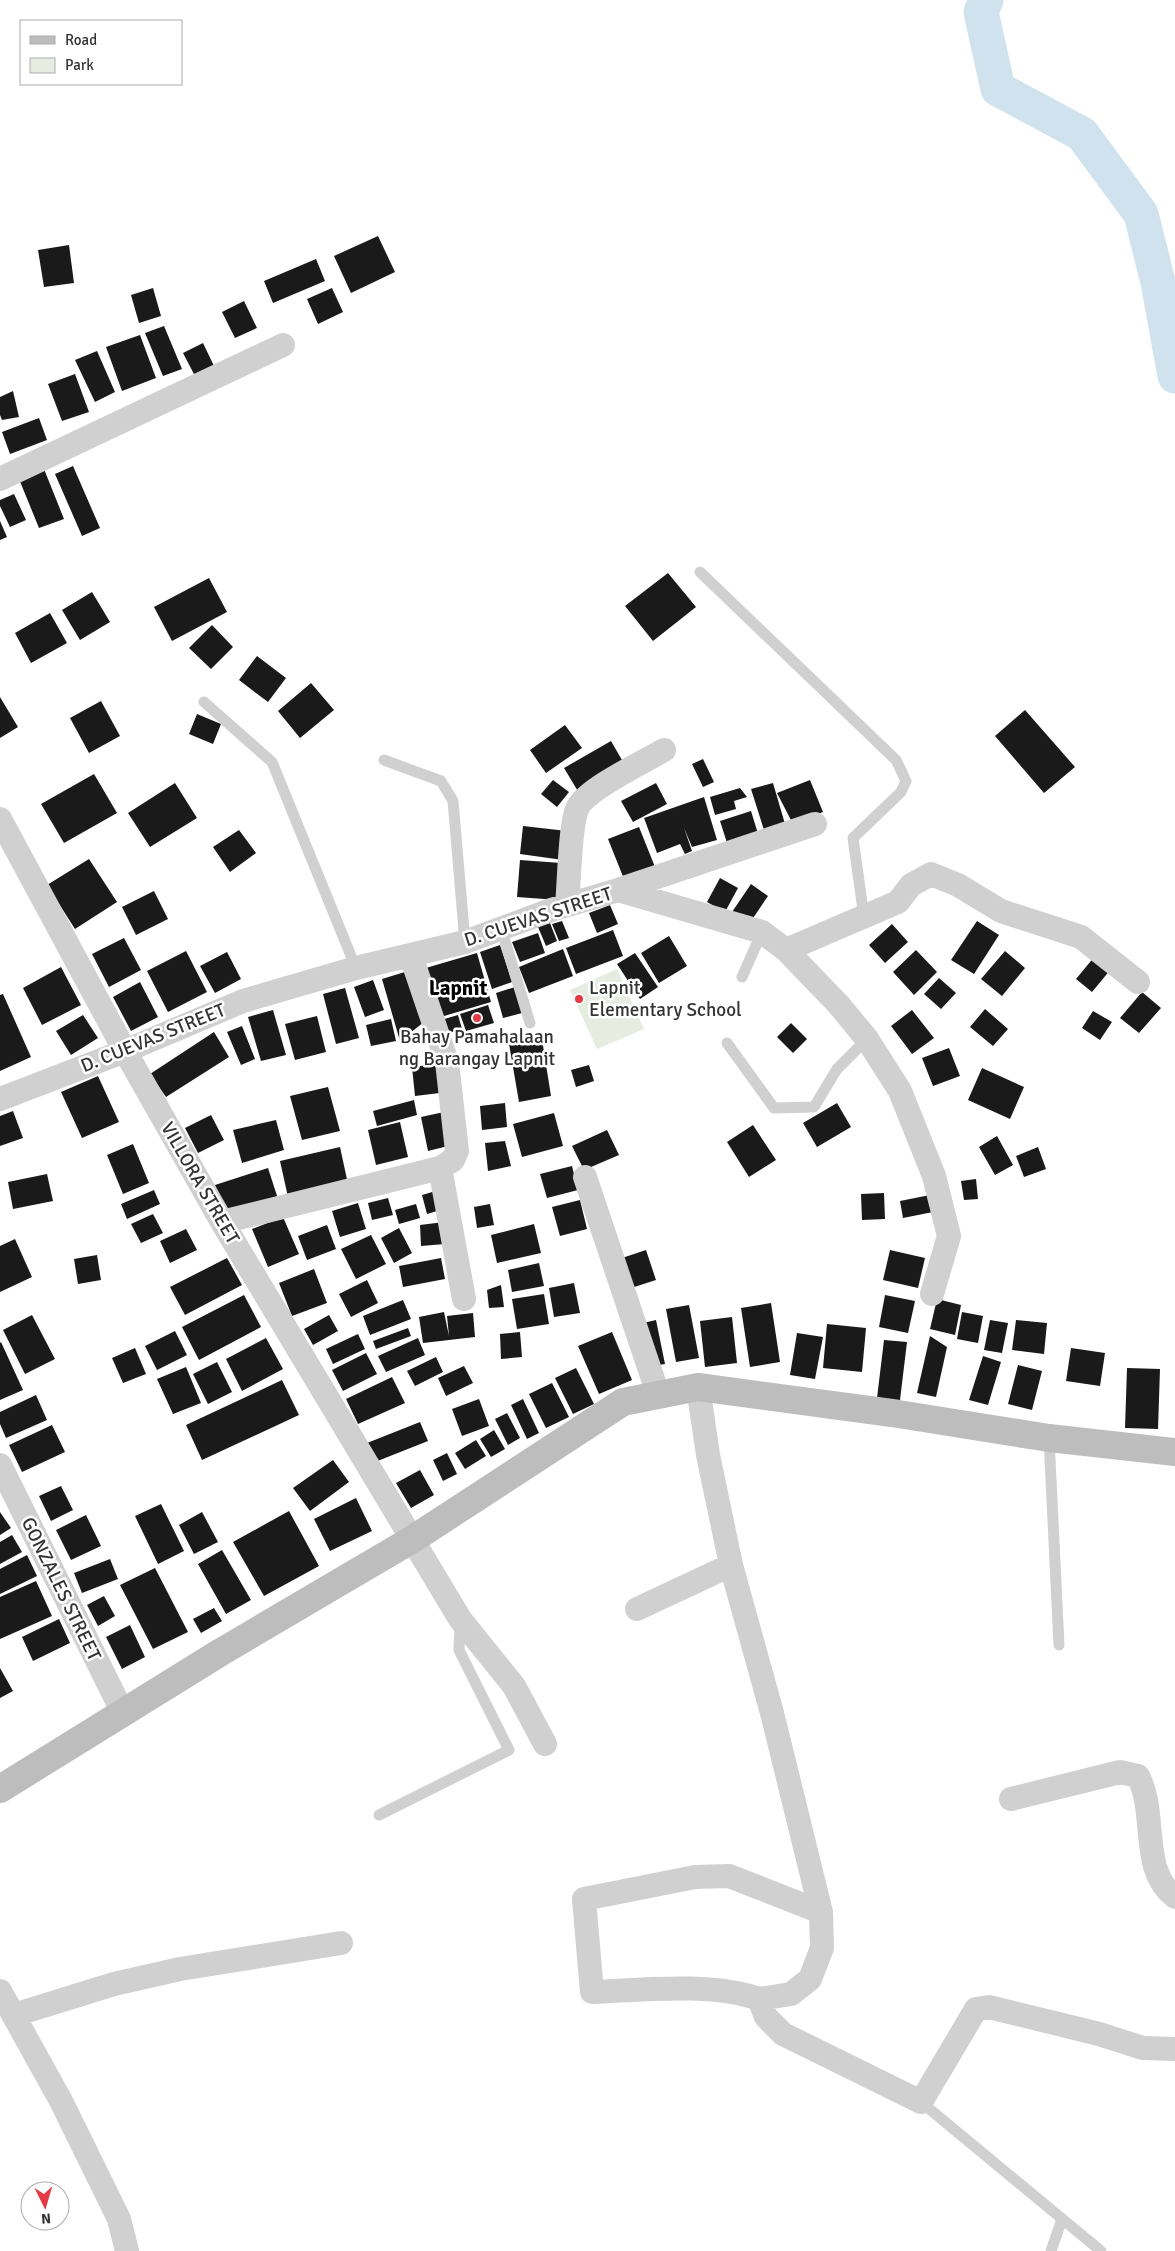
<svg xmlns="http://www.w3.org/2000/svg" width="1175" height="2251" font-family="Signika,sans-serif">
<rect width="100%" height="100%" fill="#fff"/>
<path fill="#e6ecdf" d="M 617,969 L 644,1029 L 597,1049 L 570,990 Z"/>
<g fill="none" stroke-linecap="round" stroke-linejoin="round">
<path stroke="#cfe2ee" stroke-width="35" d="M 986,0 L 981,12 L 998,89 L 1082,134 L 1141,214 L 1158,282 L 1175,376"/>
</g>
<path fill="#1a1a1a" d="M 378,236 L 395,272 L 351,293 L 334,256 Z
M 69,245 L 74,283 L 44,287 L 38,250 Z
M 316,259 L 325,281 L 273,303 L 264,281 Z
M 153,288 L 161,316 L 139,323 L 131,295 Z
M 332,288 L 343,312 L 318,324 L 307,299 Z
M 244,301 L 257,328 L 235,338 L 222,312 Z
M 164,326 L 182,369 L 163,376 L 145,333 Z
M 140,335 L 156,378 L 122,391 L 106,347 Z
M 203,343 L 214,366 L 195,376 L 183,353 Z
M 97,351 L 115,392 L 95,402 L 75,360 Z
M 75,374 L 89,412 L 62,421 L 48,384 Z
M 13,391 L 19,417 L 2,420 L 0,415 L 0,397 Z
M 39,418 L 47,440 L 10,454 L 2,432 Z
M 73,466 L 100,528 L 82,536 L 55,474 Z
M 44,469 L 64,519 L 39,528 L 19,479 Z
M 14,494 L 26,520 L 10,527 L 0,506 L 0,500 Z
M 0,521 L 7,537 L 0,540 Z
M 668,573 L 696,607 L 653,641 L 625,606 Z
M 209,578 L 227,612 L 172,641 L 154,607 Z
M 92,592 L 110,622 L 80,640 L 62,610 Z
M 50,613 L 67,643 L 31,663 L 15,633 Z
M 212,625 L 233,647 L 211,669 L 189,648 Z
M 257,656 L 286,678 L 268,702 L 239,680 Z
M 311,683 L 334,710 L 300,738 L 278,711 Z
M 0,697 L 18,727 L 0,738 Z
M 101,701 L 120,736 L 89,753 L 70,718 Z
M 1025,710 L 1075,767 L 1044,793 L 995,736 Z
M 197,714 L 221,724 L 213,744 L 189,734 Z
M 565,725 L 582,748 L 546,773 L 530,750 Z
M 611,741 L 626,767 L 579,793 L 564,768 Z
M 703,759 L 714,782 L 703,787 L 692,764 Z
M 94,774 L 117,813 L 64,843 L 41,804 Z
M 553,780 L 569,792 L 557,807 L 541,794 Z
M 810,780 L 823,812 L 793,824 L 777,793 Z
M 175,783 L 197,818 L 150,847 L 128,813 Z
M 656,783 L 667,804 L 633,822 L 621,801 Z
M 773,783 L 785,824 L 764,830 L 751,789 Z
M 740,788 L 747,797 L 734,801 L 736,809 L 715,815 L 710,797 Z
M 704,797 L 717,840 L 692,847 L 684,828 L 692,851 L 685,854 L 680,844 L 657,853 L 644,818 Z
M 751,811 L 759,837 L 728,846 L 720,821 Z
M 523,826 L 567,831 L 563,860 L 520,854 Z
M 639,827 L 655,867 L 624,879 L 608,839 Z
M 239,830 L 256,853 L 230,872 L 213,847 Z
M 89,859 L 117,902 L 75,929 L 47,885 Z
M 520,860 L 561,863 L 558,900 L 517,897 Z
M 720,878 L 738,888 L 725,912 L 707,902 Z
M 751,884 L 768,896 L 749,924 L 732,912 Z
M 154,891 L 168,919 L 136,935 L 122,907 Z
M 610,905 L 618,924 L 597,933 L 589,913 Z
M 562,921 L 569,938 L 559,941 L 552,924 Z
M 977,921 L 999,935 L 974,974 L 951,960 Z
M 550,923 L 557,941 L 546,946 L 538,927 Z
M 892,924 L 908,942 L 885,963 L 869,945 Z
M 613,930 L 623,956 L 576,974 L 566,948 Z
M 538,933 L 545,953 L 520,962 L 512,942 Z
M 669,936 L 687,966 L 659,983 L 641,953 Z
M 124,938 L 141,970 L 109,987 L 92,954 Z
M 500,945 L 512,982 L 492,989 L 480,952 Z
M 563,949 L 573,976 L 529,993 L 519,967 Z
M 916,950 L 937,972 L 914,995 L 893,972 Z
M 186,951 L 207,992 L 168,1012 L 147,971 Z
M 1005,951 L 1025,968 L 1002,996 L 981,979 Z
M 227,952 L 241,979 L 215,993 L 200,966 Z
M 477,953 L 491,1002 L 434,1019 L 419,970 Z
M 635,953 L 658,987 L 640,999 L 617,964 Z
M 1095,956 L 1111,969 L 1092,992 L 1076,979 Z
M 61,967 L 81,1005 L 42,1025 L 23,988 Z
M 408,971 L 424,1022 L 400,1041 L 382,979 Z
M 939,978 L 956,993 L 941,1009 L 924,994 Z
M 373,980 L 384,1010 L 365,1017 L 354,987 Z
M 140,982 L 158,1017 L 131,1031 L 113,997 Z
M 515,987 L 522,1013 L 503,1018 L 496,993 Z
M 345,988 L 359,1038 L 336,1044 L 323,994 Z
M 1142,992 L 1161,1008 L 1139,1033 L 1120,1018 Z
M 3,994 L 31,1057 L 0,1071 L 0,995 Z
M 488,1005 L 494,1023 L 466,1031 L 460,1014 Z
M 985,1009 L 1008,1029 L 993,1046 L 970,1027 Z
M 273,1010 L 286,1055 L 261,1061 L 248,1017 Z
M 912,1010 L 934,1038 L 912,1054 L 891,1026 Z
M 1093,1011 L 1112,1022 L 1100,1040 L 1082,1028 Z
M 83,1015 L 98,1038 L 71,1055 L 56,1031 Z
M 458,1015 L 462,1029 L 445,1034 L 441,1020 Z
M 317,1016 L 326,1052 L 295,1060 L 285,1024 Z
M 391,1019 L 396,1041 L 371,1046 L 366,1025 Z
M 791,1023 L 807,1039 L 793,1053 L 777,1037 Z
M 242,1026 L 255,1059 L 241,1065 L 227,1032 Z
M 214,1032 L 229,1057 L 166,1097 L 150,1074 Z
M 541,1033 L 551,1096 L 519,1102 L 508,1038 Z
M 949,1048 L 960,1076 L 933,1086 L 922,1058 Z
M 445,1063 L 448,1092 L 415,1096 L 412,1067 Z
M 589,1065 L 594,1081 L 576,1087 L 571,1070 Z
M 982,1068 L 1024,1087 L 1010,1119 L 968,1100 Z
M 98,1076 L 119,1122 L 82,1138 L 61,1092 Z
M 328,1087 L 340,1131 L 302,1140 L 290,1096 Z
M 414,1100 L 417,1115 L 377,1126 L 373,1111 Z
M 505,1103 L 507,1127 L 482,1130 L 480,1106 Z
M 837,1103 L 851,1127 L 817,1147 L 803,1123 Z
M 13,1111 L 23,1138 L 0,1146 L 0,1116 Z
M 444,1112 L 452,1145 L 428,1151 L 421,1117 Z
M 554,1113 L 563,1146 L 522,1157 L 513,1124 Z
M 211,1115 L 224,1140 L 198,1153 L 185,1128 Z
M 276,1120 L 284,1150 L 242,1163 L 233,1130 Z
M 400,1122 L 408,1157 L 376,1165 L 368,1130 Z
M 753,1125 L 776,1160 L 749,1177 L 727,1142 Z
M 607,1130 L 619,1155 L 584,1170 L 572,1146 Z
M 997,1136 L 1013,1165 L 995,1175 L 979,1147 Z
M 505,1141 L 511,1166 L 488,1171 L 485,1143 Z
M 133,1144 L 149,1183 L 123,1194 L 107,1155 Z
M 340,1147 L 348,1184 L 288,1197 L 280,1161 Z
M 1038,1147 L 1046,1169 L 1024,1177 L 1016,1156 Z
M 572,1166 L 578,1190 L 547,1198 L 540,1174 Z
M 268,1168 L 279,1202 L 226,1219 L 215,1185 Z
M 47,1174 L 53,1201 L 13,1209 L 8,1182 Z
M 976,1179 L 978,1199 L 964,1200 L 961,1181 Z
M 154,1190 L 160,1204 L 127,1219 L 121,1204 Z
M 439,1190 L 444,1209 L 427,1214 L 422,1195 Z
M 884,1193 L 885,1219 L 862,1220 L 861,1194 Z
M 935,1194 L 938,1211 L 903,1218 L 900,1201 Z
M 388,1198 L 393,1215 L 372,1220 L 368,1203 Z
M 580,1200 L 587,1229 L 560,1236 L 552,1207 Z
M 358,1203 L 366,1229 L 340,1237 L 332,1211 Z
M 416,1204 L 420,1218 L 399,1224 L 395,1210 Z
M 490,1204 L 494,1225 L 477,1228 L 474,1207 Z
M 153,1214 L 163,1233 L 141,1243 L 131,1224 Z
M 283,1217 L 299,1254 L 268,1267 L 252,1229 Z
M 444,1222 L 445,1244 L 421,1246 L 420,1225 Z
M 534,1224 L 541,1253 L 497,1263 L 491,1235 Z
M 327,1225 L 336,1249 L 307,1260 L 298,1236 Z
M 399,1228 L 412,1253 L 394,1263 L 381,1238 Z
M 186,1229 L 197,1250 L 170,1263 L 160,1241 Z
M 371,1235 L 386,1264 L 356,1279 L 341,1249 Z
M 15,1239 L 32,1277 L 0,1292 L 0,1246 Z
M 646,1250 L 656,1280 L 628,1289 L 619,1259 Z
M 890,1250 L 925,1258 L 918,1288 L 883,1280 Z
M 97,1255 L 101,1280 L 78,1284 L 74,1259 Z
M 227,1258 L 242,1285 L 185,1315 L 170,1287 Z
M 441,1258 L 445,1279 L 403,1287 L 399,1266 Z
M 539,1263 L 544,1286 L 512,1292 L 508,1270 Z
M 314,1269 L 327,1303 L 292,1316 L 279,1283 Z
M 367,1280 L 378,1303 L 351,1317 L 339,1294 Z
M 574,1283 L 580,1313 L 554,1317 L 549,1288 Z
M 501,1285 L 504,1307 L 489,1308 L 487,1290 Z
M 544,1294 L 549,1324 L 517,1329 L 512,1299 Z
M 244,1295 L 261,1327 L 199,1360 L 182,1327 Z
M 885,1295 L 915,1301 L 908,1333 L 879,1327 Z
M 937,1299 L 961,1305 L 955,1335 L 930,1329 Z
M 403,1300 L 411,1319 L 370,1335 L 363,1316 Z
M 771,1303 L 780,1362 L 750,1367 L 741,1308 Z
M 689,1305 L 699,1358 L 676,1362 L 666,1309 Z
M 444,1312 L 449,1336 L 447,1316 L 473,1313 L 475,1337 L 423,1343 L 419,1317 Z
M 962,1312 L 983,1316 L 978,1343 L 957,1339 Z
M 32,1315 L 55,1359 L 25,1374 L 3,1330 Z
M 329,1315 L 338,1331 L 313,1345 L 304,1329 Z
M 732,1317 L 737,1363 L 705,1367 L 700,1321 Z
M 656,1320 L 665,1364 L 652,1366 L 643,1323 Z
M 990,1320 L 1008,1323 L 1002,1353 L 984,1350 Z
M 1016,1320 L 1047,1323 L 1044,1354 L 1012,1350 Z
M 827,1324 L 866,1328 L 862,1372 L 823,1368 Z
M 408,1328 L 411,1336 L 376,1349 L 373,1341 Z
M 175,1331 L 187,1355 L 157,1370 L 145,1346 Z
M 520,1332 L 522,1357 L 501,1359 L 500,1334 Z
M 612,1332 L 632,1380 L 599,1394 L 578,1346 Z
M 797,1333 L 823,1337 L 815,1379 L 790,1375 Z
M 358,1334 L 365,1349 L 333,1364 L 326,1349 Z
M 930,1336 L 947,1347 L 936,1397 L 917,1393 Z
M 266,1338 L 283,1369 L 242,1391 L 226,1359 Z
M 418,1338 L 425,1355 L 386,1372 L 378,1356 Z
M 884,1340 L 907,1342 L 900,1400 L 877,1398 Z
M 1,1342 L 23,1390 L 0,1400 L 0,1343 Z
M 135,1348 L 146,1374 L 123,1383 L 112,1358 Z
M 1071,1348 L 1105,1353 L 1100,1386 L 1066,1381 Z
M 366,1353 L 377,1374 L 343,1391 L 332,1370 Z
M 983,1356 L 1001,1362 L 988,1405 L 969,1400 Z
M 436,1357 L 443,1372 L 415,1386 L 407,1371 Z
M 217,1362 L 232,1392 L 208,1404 L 193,1374 Z
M 1018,1365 L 1042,1371 L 1032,1410 L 1008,1404 Z
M 464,1366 L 473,1383 L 446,1396 L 438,1378 Z
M 186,1367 L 201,1403 L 173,1414 L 157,1379 Z
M 576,1368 L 594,1404 L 573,1414 L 555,1378 Z
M 1127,1368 L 1160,1369 L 1158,1429 L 1125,1428 Z
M 392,1377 L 405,1403 L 358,1424 L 346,1399 Z
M 282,1380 L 299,1415 L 202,1460 L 186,1425 Z
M 552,1383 L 569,1417 L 546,1428 L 529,1394 Z
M 36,1395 L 47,1420 L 6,1438 L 0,1424 L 0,1412 Z
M 479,1399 L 489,1426 L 462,1436 L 452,1409 Z
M 523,1399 L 539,1433 L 527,1439 L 511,1405 Z
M 507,1413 L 520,1438 L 508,1445 L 495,1419 Z
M 420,1422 L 428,1441 L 370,1464 L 362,1445 Z
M 52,1425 L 65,1452 L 22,1472 L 9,1445 Z
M 494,1430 L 505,1449 L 491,1457 L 480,1439 Z
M 476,1440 L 486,1456 L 465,1469 L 455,1453 Z
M 447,1453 L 457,1474 L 443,1481 L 433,1460 Z
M 333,1460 L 349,1482 L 310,1511 L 293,1488 Z
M 420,1470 L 434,1495 L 411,1508 L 396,1483 Z
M 61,1486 L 73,1510 L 51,1521 L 39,1496 Z
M 356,1498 L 372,1531 L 330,1551 L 314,1519 Z
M 161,1504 L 184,1551 L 158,1564 L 135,1516 Z
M 289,1511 L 319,1566 L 264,1596 L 233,1542 Z
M 0,1512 L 11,1528 L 0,1535 Z
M 202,1512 L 218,1542 L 194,1554 L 179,1525 Z
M 86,1515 L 101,1546 L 71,1560 L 56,1530 Z
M 12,1535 L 22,1552 L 0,1564 L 0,1542 Z
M 222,1550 L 251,1600 L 226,1614 L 198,1564 Z
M 27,1555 L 37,1576 L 0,1594 L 0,1569 Z
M 110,1559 L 118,1579 L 82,1593 L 74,1573 Z
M 155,1568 L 188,1632 L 153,1649 L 120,1585 Z
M 36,1581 L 52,1616 L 0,1639 L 0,1597 Z
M 104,1596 L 115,1616 L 98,1626 L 87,1605 Z
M 214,1608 L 222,1621 L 201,1633 L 193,1619 Z
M 59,1619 L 70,1643 L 33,1661 L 22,1637 Z
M 130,1625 L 145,1657 L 122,1669 L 106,1637 Z
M 0,1668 L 13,1691 L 0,1698 Z"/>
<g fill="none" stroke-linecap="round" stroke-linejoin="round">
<path stroke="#d0d0d0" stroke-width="11" d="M 700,572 L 896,760 L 906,781 L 901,792 L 853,838 L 864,917
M 204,702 L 272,762 L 356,968
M 384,760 L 441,781 L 453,801 L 465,942
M 501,928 L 530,1023
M 742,977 L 762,932
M 727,1043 L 774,1108 L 814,1107 L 837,1069 L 867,1039
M 1049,1438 L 1059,1645
M 379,1815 L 509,1750 L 459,1650 L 460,1621
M 921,2102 L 1101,2251
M 1051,2251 L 1062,2219"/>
<path stroke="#d0d0d0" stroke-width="24" d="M 0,479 L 283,345
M 0,819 L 125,1051 L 222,1222 L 460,1619 L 514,1686 L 545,1744
M 618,890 L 815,824
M 567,905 C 569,886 570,821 578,807 C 588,788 644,762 664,750
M 786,950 L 898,902 L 911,885 L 931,874 L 958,885 L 1001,911 L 1081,937 L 1138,982
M 0,1099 L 125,1051 L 243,1001 L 356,968 L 465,942 L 551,910 L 618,890 L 762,932 L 786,950 L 839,1005 L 867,1039 L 900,1091 L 934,1176 L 949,1236 L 932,1294
M 440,1168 L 464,1299
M 585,1177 L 658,1394
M 222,1222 L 440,1168 L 453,1160 L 457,1151 L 447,1062 L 411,956
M 698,1387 L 708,1455 L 731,1565 L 772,1713 L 821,1912 L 822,1948 L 810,1979 L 791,1994 L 759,1999
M 0,1465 L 123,1713
M 637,1609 L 731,1565
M 1011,1799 L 1120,1772 L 1138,1776 C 1158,1814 1139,1870 1175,1897
M 821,1912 L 729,1876 L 695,1877 L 584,1899 L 592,1992 C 642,1990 712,1982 759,1999 L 766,2017 L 783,2034 L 921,2102 L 976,2009 L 989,2007 L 1099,2034 L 1143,2048 L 1175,2049
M 0,1991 L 61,2101 L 119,2219 L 127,2251
M 14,2015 L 114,1984 L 180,1969 L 341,1943"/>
<path stroke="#bdbdbd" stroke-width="28" d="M 0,1789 L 221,1652 L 413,1539 L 623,1402 L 698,1387 L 892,1413 L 1049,1438 L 1175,1452"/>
</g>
<g fill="#e63946" stroke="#fff" stroke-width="2">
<circle cx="579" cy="999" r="5"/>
<circle cx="477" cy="1018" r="5"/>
</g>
<g text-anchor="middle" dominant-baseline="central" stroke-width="5" stroke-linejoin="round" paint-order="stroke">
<g font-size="19" fill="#333" stroke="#fff">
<text transform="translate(538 917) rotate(-18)">D. CUEVAS STREET</text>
<text transform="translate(153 1038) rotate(-22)">D. CUEVAS STREET</text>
<text transform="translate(200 1183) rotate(60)">VILLORA STREET</text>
<text transform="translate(61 1589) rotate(64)">GONZALES STREET</text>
</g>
<g font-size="19" fill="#333" stroke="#fff" text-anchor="start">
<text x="589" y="988">Lapnit<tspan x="589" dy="22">Elementary School</tspan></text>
<text x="477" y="1037" text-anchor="middle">Bahay Pamahalaan<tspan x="477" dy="22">ng Barangay Lapnit</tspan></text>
</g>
<g font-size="21" font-weight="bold" fill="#000" stroke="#fff">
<text x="458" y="988">Lapnit</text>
</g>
</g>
<rect x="20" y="20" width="162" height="65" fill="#ffffff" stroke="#adadad"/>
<rect x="30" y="36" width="25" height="8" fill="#bdbdbd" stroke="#adadad"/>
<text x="65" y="45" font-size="15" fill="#333333">Road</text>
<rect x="30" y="58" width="25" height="15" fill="#e6ecdf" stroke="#adadad"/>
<text x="65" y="70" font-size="15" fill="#333333">Park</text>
<g transform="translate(45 2206) rotate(175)"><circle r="24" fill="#ffffff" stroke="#adadad"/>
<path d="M0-4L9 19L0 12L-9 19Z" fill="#e63946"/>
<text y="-8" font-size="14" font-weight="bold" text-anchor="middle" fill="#333333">N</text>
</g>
</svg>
